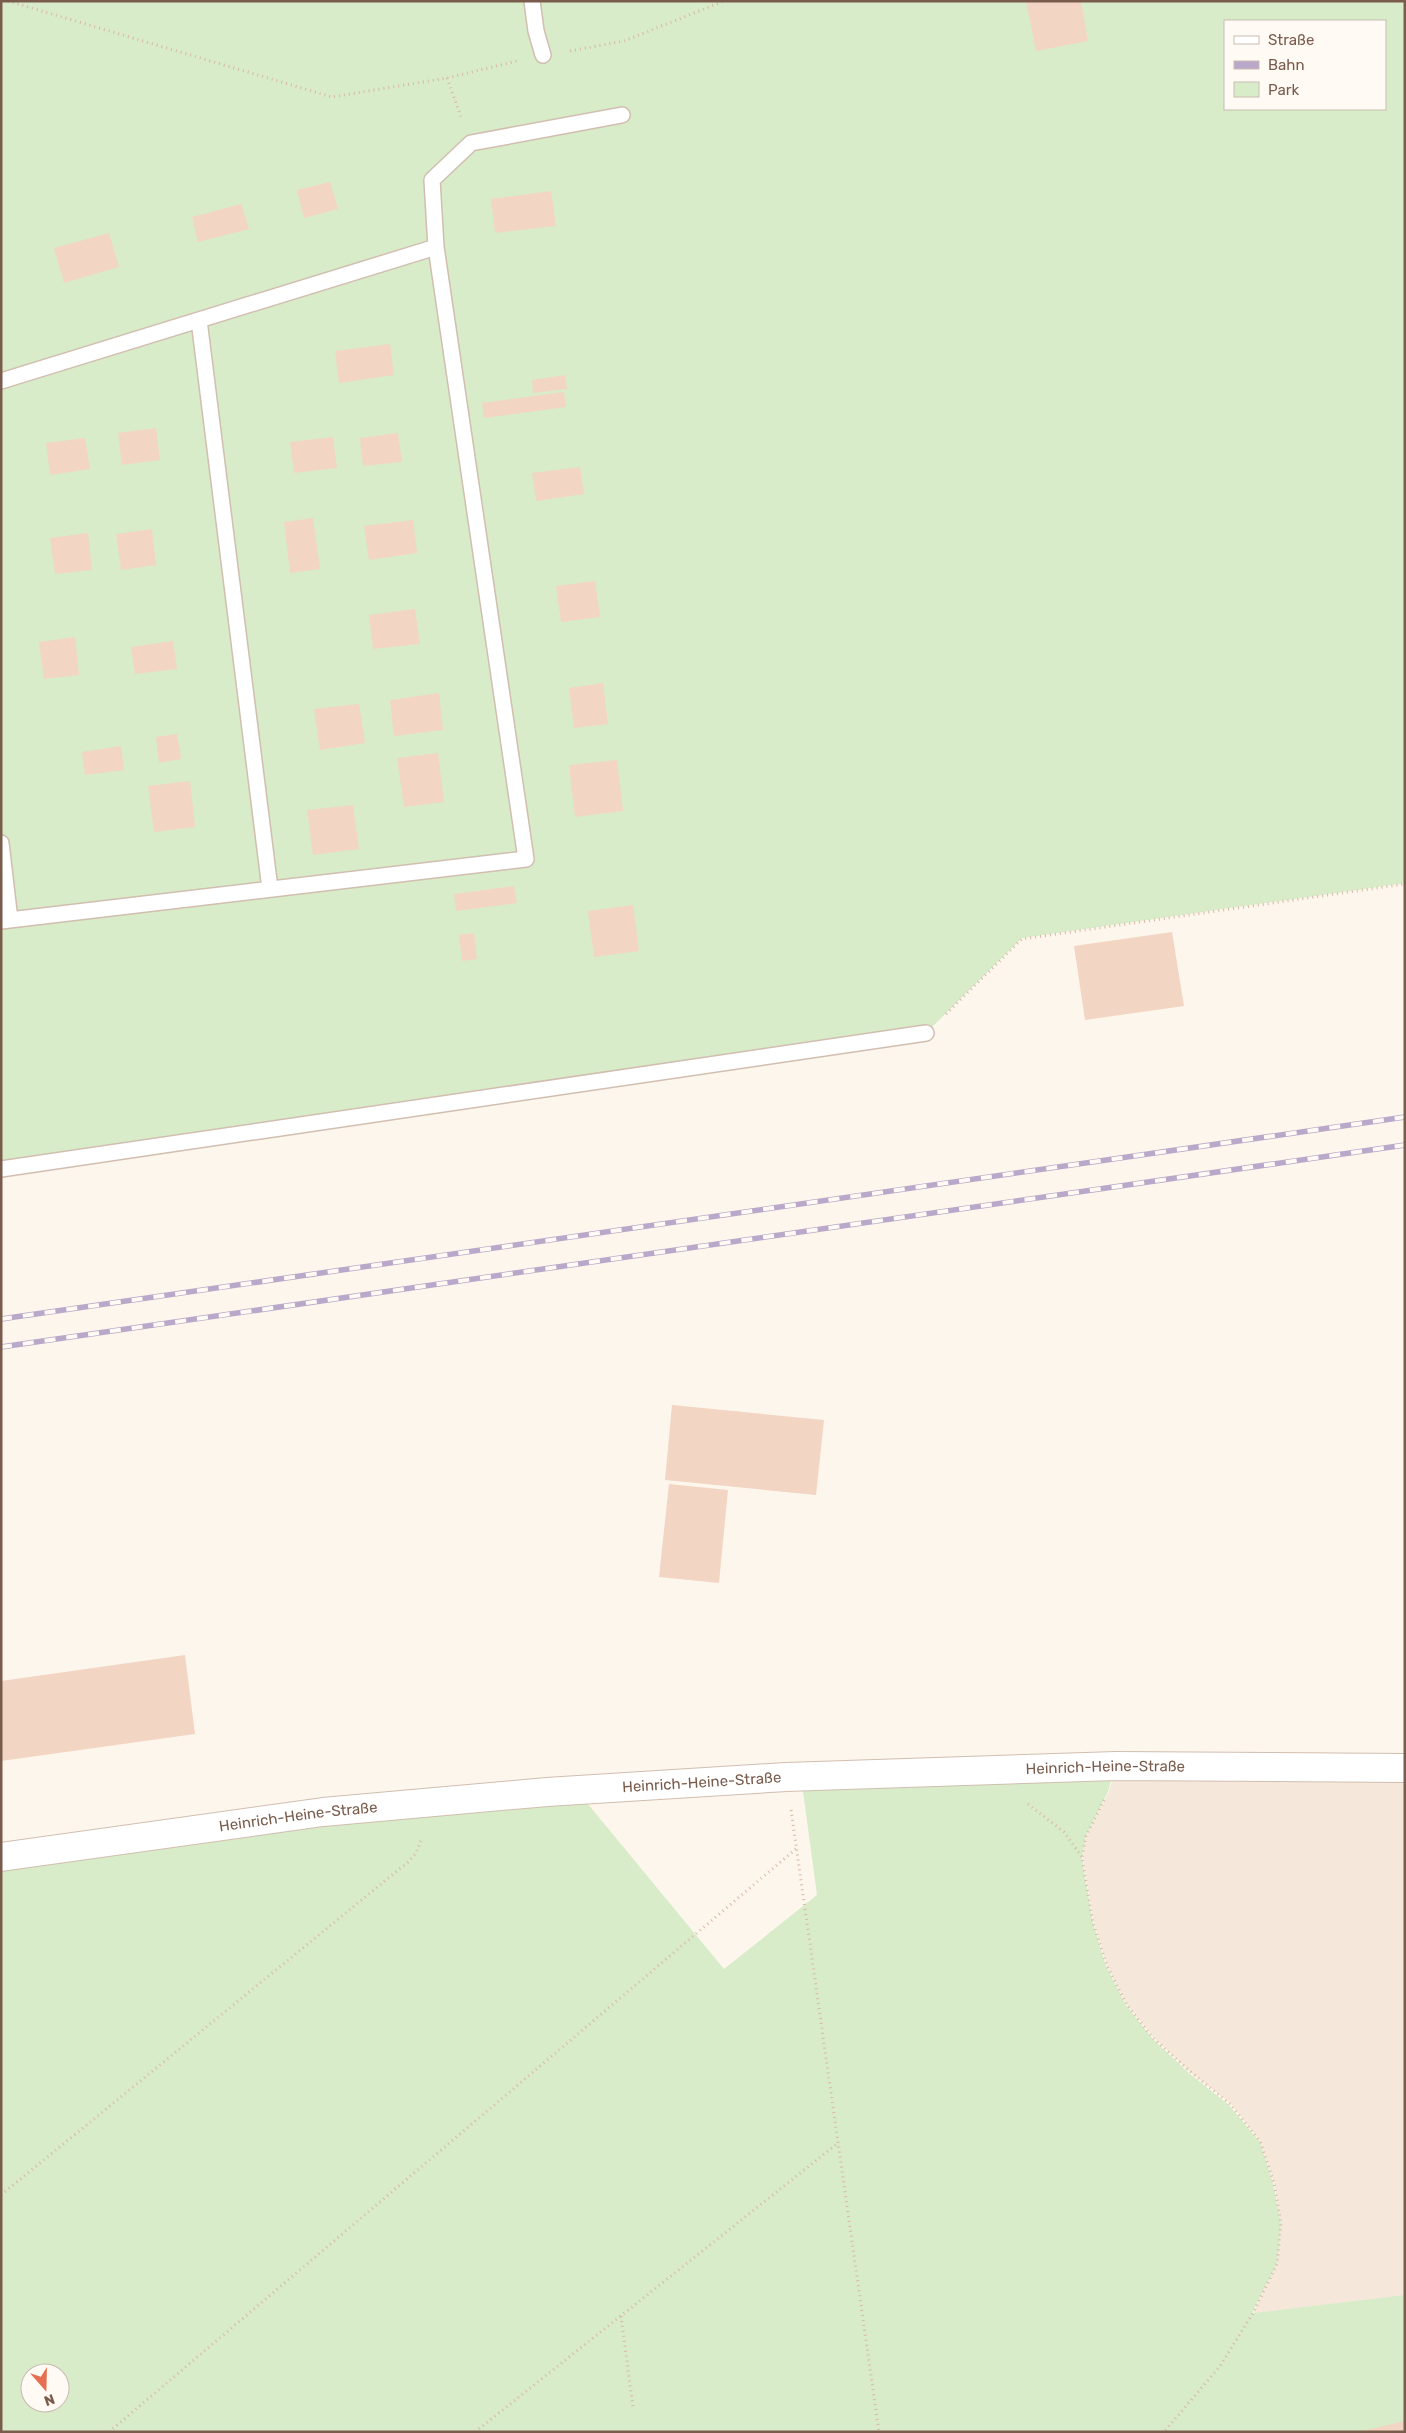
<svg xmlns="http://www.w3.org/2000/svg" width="1406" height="2433" font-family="Rubik,sans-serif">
<rect width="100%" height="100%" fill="#fdf6ec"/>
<path fill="#f5e8da" d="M 1116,1766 L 1405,1768 L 1405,2296 L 1253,2313 L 1277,2264 L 1281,2223 L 1274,2183 L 1260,2141 L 1230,2103 L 1191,2073 L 1154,2038 L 1127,2005 L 1107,1966 L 1094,1923 L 1083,1858 L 1086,1836 L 1109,1792 Z"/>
<path fill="#d8ecc9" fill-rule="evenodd" d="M 1,1 L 1405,1 L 1405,883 L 1022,938 L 926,1033 L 1,1168 L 1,382 L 435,247 L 1,380 ZM 1225,21 L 1385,21 L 1385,109 L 1225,109 Z
M 1115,1766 L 1108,1792 L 1086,1836 L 1082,1858 L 1093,1923 L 1106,1966 L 1126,2005 L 1153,2039 L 1190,2074 L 1229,2105 L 1260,2142 L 1273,2183 L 1281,2224 L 1277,2264 L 1252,2313 L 1405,2295 L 1405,2432 L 1,2432 L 1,1857 L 578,1792 L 724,1969 L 817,1895 L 801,1777 ZM 30,2373 L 60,2373 L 60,2403 L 30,2403 Z"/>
<path fill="#f3d5c3" d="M 1026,1 L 1081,1 L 1088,41 L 1036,51 Z
M 330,182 L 338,209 L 304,218 L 297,190 Z
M 551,191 L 556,226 L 495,233 L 491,199 Z
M 241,204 L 249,229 L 198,242 L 192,217 Z
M 109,233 L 119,267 L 64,283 L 54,248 Z
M 390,344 L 394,375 L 339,383 L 335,351 Z
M 565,375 L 567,389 L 533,393 L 532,380 Z
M 564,392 L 566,407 L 484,418 L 482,403 Z
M 156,428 L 160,460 L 122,465 L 118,433 Z
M 398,433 L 402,462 L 363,466 L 360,438 Z
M 333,437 L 337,468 L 294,473 L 290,442 Z
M 85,438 L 90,469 L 50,475 L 46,443 Z
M 580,467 L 584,494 L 536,501 L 532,473 Z
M 313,518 L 320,569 L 290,573 L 284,522 Z
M 413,520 L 417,553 L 369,560 L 364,526 Z
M 152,529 L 156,565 L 121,570 L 116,534 Z
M 88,533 L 92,570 L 55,574 L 50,538 Z
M 595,581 L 600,617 L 561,622 L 556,586 Z
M 415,609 L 420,644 L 373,649 L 369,615 Z
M 75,637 L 79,675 L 44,679 L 39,642 Z
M 173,641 L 177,669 L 135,674 L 131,647 Z
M 603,683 L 608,724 L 574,728 L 569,688 Z
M 439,693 L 443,730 L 394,736 L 390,700 Z
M 359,704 L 365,743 L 320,750 L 314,709 Z
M 177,734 L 181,759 L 159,763 L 156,737 Z
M 121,746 L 124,770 L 85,775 L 82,752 Z
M 438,753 L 444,802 L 404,807 L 397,758 Z
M 617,760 L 623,811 L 575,817 L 569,765 Z
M 190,781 L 195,827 L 154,832 L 148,786 Z
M 353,805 L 359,849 L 313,855 L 307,810 Z
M 514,886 L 517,903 L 456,911 L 454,894 Z
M 633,905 L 639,951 L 594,957 L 588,911 Z
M 1172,932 L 1184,1006 L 1085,1020 L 1074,946 Z
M 474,933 L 477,959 L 462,961 L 459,935 Z
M 672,1405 L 824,1420 L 816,1495 L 665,1480 Z
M 669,1484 L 728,1490 L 719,1583 L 659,1577 Z
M 185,1655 L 195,1734 L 1,1761 L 1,1681 Z
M 1405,2421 L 1405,2432 L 1362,2432 L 1362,2431 Z"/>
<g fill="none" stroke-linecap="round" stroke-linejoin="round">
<g stroke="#d1beb0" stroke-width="18">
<path id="service" d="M 532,1 L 536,31 L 543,55
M 199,320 L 270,889
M 1,381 L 436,247
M 1,843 L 10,920
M 1,921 L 526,859 L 436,247 L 432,180 L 471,143 L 622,115
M 1,1169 L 926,1033"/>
</g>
<g stroke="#d1beb0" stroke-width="30">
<g id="minor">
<path id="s1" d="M 1,1857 L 323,1812 L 547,1792 L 786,1777 L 1116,1766 L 1405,1768"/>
</g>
</g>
<path stroke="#d9b8a5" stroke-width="3" stroke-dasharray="1 4" stroke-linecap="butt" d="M 8,1 L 332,97 L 447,78 L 517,61
M 570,51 L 624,41 L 724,1
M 447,78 L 461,117
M 946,1014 L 1022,939 L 1405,884
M 1104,1800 L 1086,1836 L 1082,1858 L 1093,1923 L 1107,1966 L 1127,2005 L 1153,2038 L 1192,2073 L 1230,2104 L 1260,2141 L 1274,2183 L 1281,2223 L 1277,2264 L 1253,2313 L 1220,2366 L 1164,2432
M 1028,1804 L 1064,1832 L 1082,1857
M 791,1810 L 879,2432
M 1,2195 L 408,1862 L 416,1853 L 422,1838
M 621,2316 L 633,2407
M 109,2432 L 797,1848
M 475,2432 L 838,2143"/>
<use href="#service" stroke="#fff" stroke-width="15"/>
<use href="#minor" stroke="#fff" stroke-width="28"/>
<g stroke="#b9a8c9" stroke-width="5.5">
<path id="rail" d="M 1,1319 L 1405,1117
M 1,1347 L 1405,1145"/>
</g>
<use href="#rail" stroke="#fffaf3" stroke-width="4" stroke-dasharray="11" stroke-linecap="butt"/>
</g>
<g text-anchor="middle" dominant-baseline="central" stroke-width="4" stroke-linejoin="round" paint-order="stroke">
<g font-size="15" fill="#7a5c4d" stroke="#fffaf3">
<text stroke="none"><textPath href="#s1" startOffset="1109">Heinrich-Heine-Straße</textPath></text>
<text stroke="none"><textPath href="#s1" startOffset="705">Heinrich-Heine-Straße</textPath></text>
<text stroke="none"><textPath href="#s1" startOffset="300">Heinrich-Heine-Straße</textPath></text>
</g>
</g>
<rect width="1406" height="2433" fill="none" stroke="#7a5c4d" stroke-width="5"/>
<rect x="1224" y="20" width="162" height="90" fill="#fffaf3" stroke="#cabbb1"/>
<rect x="1234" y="36" width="25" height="8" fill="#ffffff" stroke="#cabbb1"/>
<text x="1268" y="45" font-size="15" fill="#7a5c4d">Straße</text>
<rect x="1234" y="61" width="25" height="8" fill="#b9a8c9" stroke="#cabbb1"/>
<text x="1268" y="70" font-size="15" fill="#7a5c4d">Bahn</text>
<rect x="1234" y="82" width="25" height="15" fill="#d8ecc9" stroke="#cabbb1"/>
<text x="1268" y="95" font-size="15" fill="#7a5c4d">Park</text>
<g transform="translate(45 2388) rotate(160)"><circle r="24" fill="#fffaf3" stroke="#cabbb1"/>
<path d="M0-4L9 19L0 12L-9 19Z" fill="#e76f51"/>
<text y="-8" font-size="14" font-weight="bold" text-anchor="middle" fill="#7a5c4d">N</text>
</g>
</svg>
